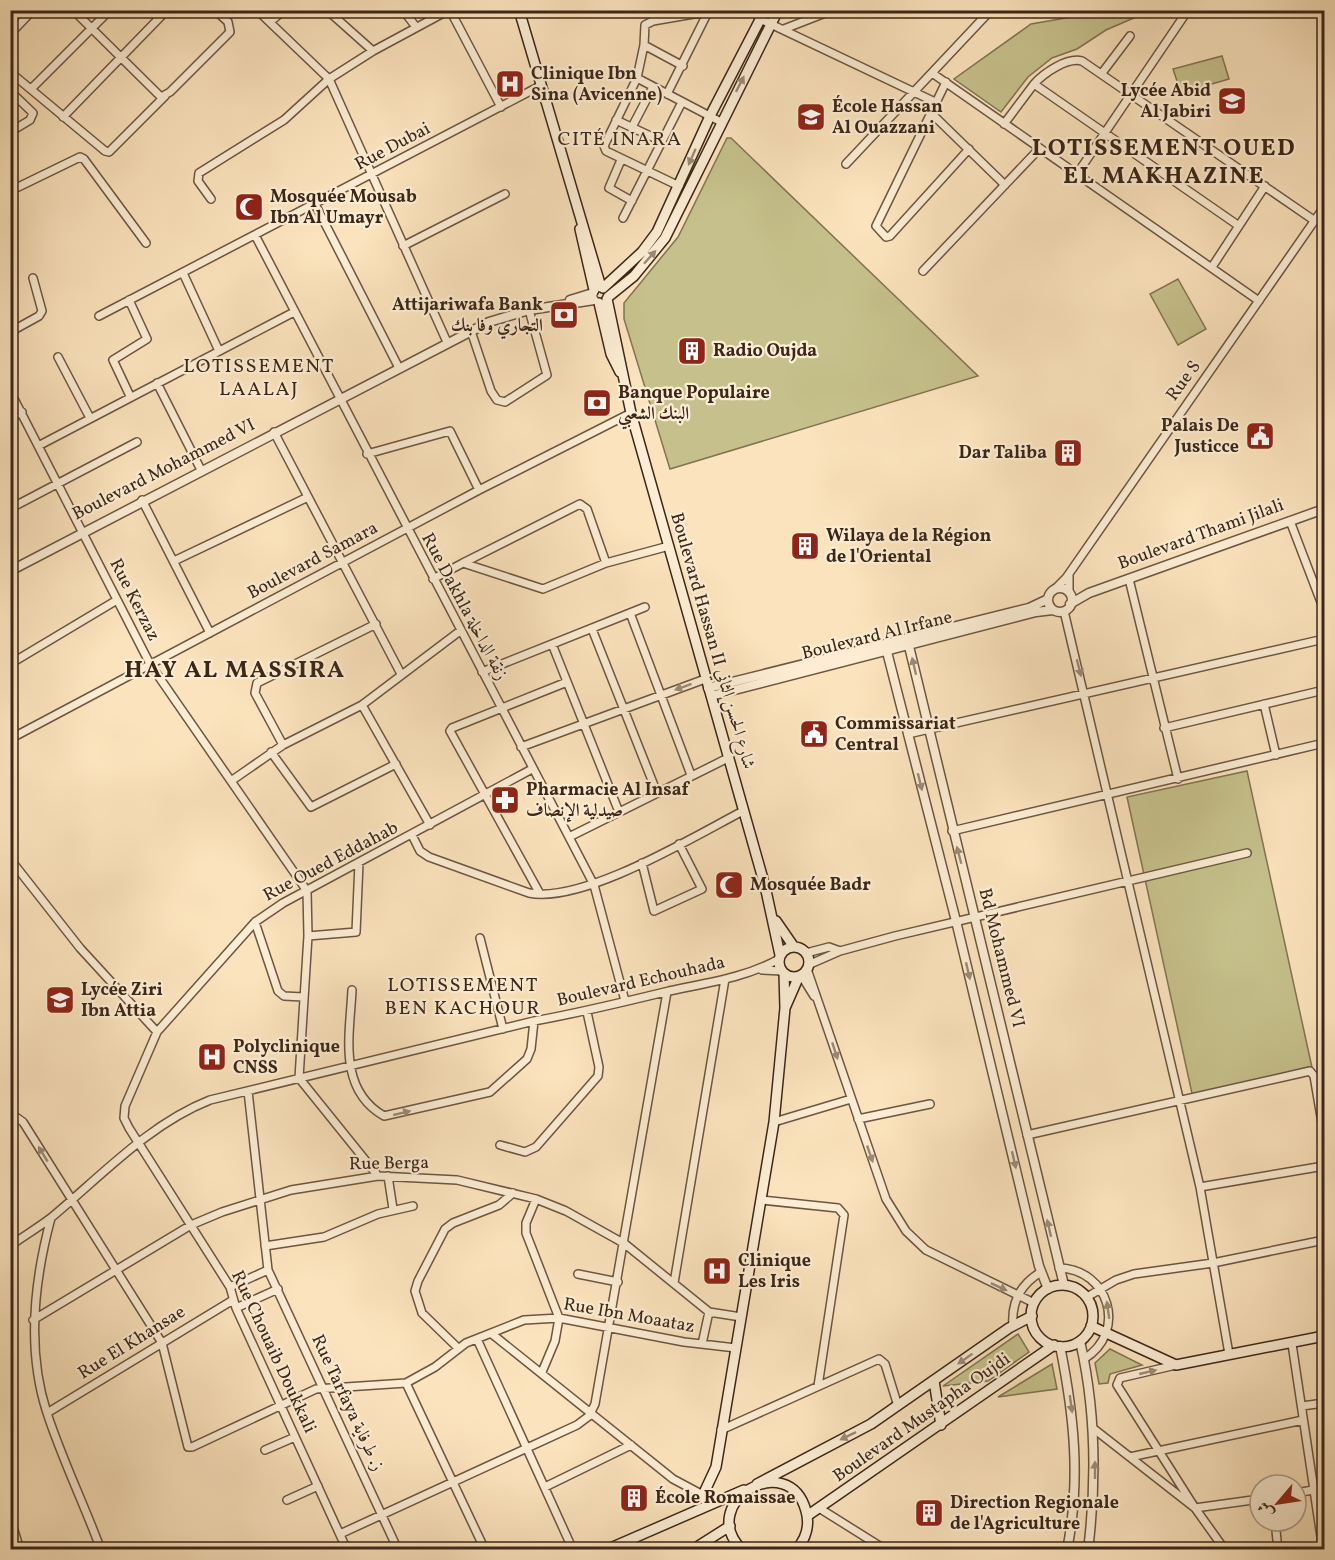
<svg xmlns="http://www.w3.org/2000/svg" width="1335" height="1560" font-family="Vollkorn,Amiri,serif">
<rect width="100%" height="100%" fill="#fbe3bd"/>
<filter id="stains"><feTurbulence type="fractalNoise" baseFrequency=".00333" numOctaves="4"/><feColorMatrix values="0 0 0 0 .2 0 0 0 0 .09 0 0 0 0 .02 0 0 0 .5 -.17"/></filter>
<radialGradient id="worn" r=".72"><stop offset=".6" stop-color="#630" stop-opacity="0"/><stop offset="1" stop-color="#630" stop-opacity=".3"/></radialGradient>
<path fill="#c6c18c" stroke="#817452" stroke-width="1.5" d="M 1106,11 L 1150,11 L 1106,30 L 1077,49 L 1052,58 L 1028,77 L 1001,112 L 954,79 L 1031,24 Z
M 1222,56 L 1229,79 L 1181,93 L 1173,69 Z
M 727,138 L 731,138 L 978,376 L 670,469 L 624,319 L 624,303 L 678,237 Z
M 1178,279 L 1206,329 L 1178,345 L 1150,294 Z
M 1247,771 L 1313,1072 L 1193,1098 L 1127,797 Z
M 1018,1334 L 1029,1352 L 988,1381 L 943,1386 Z
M 1110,1349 L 1142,1365 L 1110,1374 L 1108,1383 L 1099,1384 L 1095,1363 Z
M 1052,1364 L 1057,1389 L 998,1397 Z"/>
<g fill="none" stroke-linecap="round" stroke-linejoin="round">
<g stroke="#6c5541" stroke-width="10">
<path id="minor" d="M 73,10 L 161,97 L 170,92 L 230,32 L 228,22 L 215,10
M 257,10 L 329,79 L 447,342
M 327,10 L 373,51
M 403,10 L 416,27
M 450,10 L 501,107
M 753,10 L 760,19 L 935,102
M 270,22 L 284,10
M 784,29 L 833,10
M 10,34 L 33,10
M 644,45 L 683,66
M 10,72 L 105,151 L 109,152 L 165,96
M 932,73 L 1259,301
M 1102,73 L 1130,36
M 637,78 L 721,122
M 946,82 L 876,226 L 886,237 L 890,236 L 969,149
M 31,89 L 110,10
M 10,91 L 33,113 L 30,120 L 10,132
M 667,94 L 708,12
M 930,112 L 1005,185
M 63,117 L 167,10
M 616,120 L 661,141
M 1004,124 L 1034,84
M 632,127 L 653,87
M 621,160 L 609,188 L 632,201
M 846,164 L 991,10
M 1077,174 L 1188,10
M 679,186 L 606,151 L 604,146 L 637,78 L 644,45 L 645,25 L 653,21 L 717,10
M 10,191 L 80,157 L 84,159 L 146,243
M 211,199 L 198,181 L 199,173 L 284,120 L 329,79 L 373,51 L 449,10
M 315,204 L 399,368
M 623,218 L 682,102
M 1239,226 L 1034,84 C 1044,73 1067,57 1082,61 L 1315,221
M 255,235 L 594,885 L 625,1001
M 403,246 L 505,194
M 1212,267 L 1265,186
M 923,271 L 1039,149
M 183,273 L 219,351
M 129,300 L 147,339 L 113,360 L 130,396
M 99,316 L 540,86
M 471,331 L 491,391 L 497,400 L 505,402 L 547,375 L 529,310
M 10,332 L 39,316 L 42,311 L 33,278
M 58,357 L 90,418
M 157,383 L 201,470
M 10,391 L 150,664 L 307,891 L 308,936 L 299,1078 L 378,1176
M 10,418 L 22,412
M 274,432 L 401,674
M 40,445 L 294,312
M 367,454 L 450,431 L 479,490
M 142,500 L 210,633
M 13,507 L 137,442
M 1290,521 L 1324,610
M 174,561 L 308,497
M 463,563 L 580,504 L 587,509 L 606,563
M 433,579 L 463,563 L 543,589 L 606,563 L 669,546
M 1129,579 L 1178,779
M 1054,590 L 1066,578 L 1324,207
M 1069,592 L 1069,576
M 1064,611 L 1200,1187 L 1229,1354
M 630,613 L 691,775
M 592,629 L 657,793
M 552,644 L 619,812
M 10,664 L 117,600
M 482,672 L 645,607
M 1264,704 L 1276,755
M 362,705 L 430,825
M 1164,728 L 1324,690
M 908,734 L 1324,639
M 10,739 L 479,490 L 631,413
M 283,745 L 255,693 L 257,683 L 376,624
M 521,747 L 705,679
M 271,752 L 311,807 L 396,764
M 231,781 L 283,745 L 362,705 L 460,631
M 952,831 L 1324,743
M 412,835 L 420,851 L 429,857 L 529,893 C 583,904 693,837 743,811
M 569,837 L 728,758
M 10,859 L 80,948 L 157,1032
M 642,863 L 654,911 L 702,889 L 679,844
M 540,894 L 450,731 L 452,728 L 567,682
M 255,922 L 278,991 L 284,996 L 303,997
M 308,936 L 356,932 L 359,863
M 480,938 L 503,1029
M 806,953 L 829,947 L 840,951
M 808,965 L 840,951 L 895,936 L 1247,853
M 807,969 L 886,1199 L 906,1231 L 926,1250 L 1034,1303
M 762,970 L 782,971
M 801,975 L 814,996
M 352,990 C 350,1034 337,1089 384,1116 L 490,1092 L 527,1059 L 531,1049 L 534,1021
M 248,1091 L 268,1270 L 398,1550
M 10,1113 L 23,1122 L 162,1343 L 188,1447 L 192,1447 L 316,1389 L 406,1383 L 435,1367 L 466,1343 L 524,1320 L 559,1318 L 684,1342 L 736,1348
M 858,1119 L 930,1104
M 774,1122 L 851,1099
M 1027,1135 L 1310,1071 L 1314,1076 L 1324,1135
M 500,1145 L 525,1152 L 536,1147 L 598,1076 L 599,1067 L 587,1012
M 388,1176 L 393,1209
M 1200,1187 L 1324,1166
M 536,1199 L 526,1223 L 526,1233 L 559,1318 L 555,1341 L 542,1372
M 761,1200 L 838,1208 L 844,1215 L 818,1386
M 51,1218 C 34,1281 26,1349 47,1413 C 62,1459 84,1504 101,1550
M 10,1246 C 24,1236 39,1227 52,1217 C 101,1176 149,1124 210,1100 L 534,1021 C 579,1013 624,1002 669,991 C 706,983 745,978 779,959
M 265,1246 L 324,1237 L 378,1214 L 413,1206
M 1059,1268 C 1109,1269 1128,1332 1084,1359
M 578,1274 L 618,1282
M 674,1283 L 725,979
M 230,1287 L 268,1270
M 1087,1297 L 1116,1280 L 1134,1274 L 1213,1263 L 1324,1240
M 236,1308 L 278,1289
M 33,1320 L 191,1225 L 222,1212 L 291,1190 L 378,1176 L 457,1180 L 536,1199 L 566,1211 L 625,1244 L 709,1312 L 741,1317
M 1013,1326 C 1011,1302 1021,1284 1041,1272
M 492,1334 L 673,1479 L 703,1495
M 477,1339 L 573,1550
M 702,1344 L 709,1312
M 1292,1344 L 1323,1550
M 458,1348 L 422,1313 L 415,1291 L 418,1281 L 445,1229 L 453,1223 L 499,1205 L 513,1193
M 1176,1365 L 1120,1378 L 1117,1385 L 1195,1508 L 1225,1550
M 406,1383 L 485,1550
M 1302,1406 L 1324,1403
M 47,1413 L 233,1300
M 1094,1429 L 1195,1508 L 1260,1499
M 721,1430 L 879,1359 L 885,1364 L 898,1406
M 265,1450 L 295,1437
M 1130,1457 L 1303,1420
M 545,1487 L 631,1445
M 1296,1493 L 1324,1488
M 287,1500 L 318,1486
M 819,1508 L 886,1550
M 10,1517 L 20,1550
M 1275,1521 L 1278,1550
M 340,1534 L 577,1425 L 589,1416 L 595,1404 L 667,992
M 347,1550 L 236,1308 L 230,1287 L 129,1128 L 124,1118 L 125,1106 L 157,1032 L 255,922 L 283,903 L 532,769"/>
</g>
<g stroke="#6c5541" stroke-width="11">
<path id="tertiary" d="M 570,300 L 593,293
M 10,571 L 489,322 L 529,310 L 594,300
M1048 600a12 12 0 1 1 24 0a12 12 0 1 1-24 0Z
M 1070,604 L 1089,593 L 1324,509
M 907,638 L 1064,1285
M 885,644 L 956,921 L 1039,1266 L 1048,1289
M 708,688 L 1029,608 L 1048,599
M 711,696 L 1036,612 L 1053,610
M 1080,1341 C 1096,1411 1097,1478 1088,1550
M 1060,1346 C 1074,1415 1081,1480 1067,1550"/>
</g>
<g stroke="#3c2618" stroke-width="12">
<path id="secondary" d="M 519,10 L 601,287
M 580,229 L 594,290
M 603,288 L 642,252 L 657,232 L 710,116 L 765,10
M 608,297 L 634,276 L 665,238 L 778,10
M 607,299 L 631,413 L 765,886 L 780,955
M 599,303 L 611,354 L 620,372
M 776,921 L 794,947
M779 962a15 15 0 1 1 30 0a15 15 0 1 1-30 0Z
M 785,1008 L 799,976
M1031 1316a31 31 0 1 1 62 0a31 31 0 1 1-62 0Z
M 1091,1326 L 1176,1365 L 1324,1336
M 934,1381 L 941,1425
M 757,1484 L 871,1424 L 1009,1328 L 1032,1316
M 707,1504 L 703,1495 L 716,1467 L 774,1122 L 785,1008 L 784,973
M 807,1516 L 1054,1345
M 606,1550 L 744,1490
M 692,1550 L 730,1526
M 742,1550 C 695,1502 789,1448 806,1511 C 810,1525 806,1539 796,1550"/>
</g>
<use href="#minor" stroke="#fcedd4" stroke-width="7"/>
<use href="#tertiary" stroke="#fcedd4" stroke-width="8"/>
<use href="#secondary" stroke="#fcedd4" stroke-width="9"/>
</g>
<defs><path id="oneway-solid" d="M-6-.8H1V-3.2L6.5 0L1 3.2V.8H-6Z" transform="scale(1.5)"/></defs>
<g fill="#9c8a76">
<use href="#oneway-solid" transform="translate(740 84) rotate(-63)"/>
<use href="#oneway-solid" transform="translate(692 157) rotate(114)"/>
<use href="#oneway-solid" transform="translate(650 257) rotate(-48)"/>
<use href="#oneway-solid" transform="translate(914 666) rotate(-103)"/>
<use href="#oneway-solid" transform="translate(1079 668) rotate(76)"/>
<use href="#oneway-solid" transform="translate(683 687) rotate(160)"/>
<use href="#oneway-solid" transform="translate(920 782) rotate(76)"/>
<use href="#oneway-solid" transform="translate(959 855) rotate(-105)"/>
<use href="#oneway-solid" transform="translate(968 971) rotate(77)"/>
<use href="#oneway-solid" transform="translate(835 1051) rotate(72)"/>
<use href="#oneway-solid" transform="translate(402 1113) rotate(-13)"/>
<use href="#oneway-solid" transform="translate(43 1154) rotate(-121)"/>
<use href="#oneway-solid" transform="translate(870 1154) rotate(71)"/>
<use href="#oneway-solid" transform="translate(1014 1160) rotate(77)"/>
<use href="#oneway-solid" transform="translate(1049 1228) rotate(-103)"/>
<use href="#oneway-solid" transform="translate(999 1287) rotate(25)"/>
<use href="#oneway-solid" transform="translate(1108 1310) rotate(-98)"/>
<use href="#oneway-solid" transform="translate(965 1359) rotate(145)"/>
<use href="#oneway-solid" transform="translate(1148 1372) rotate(-13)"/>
<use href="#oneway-solid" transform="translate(1071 1404) rotate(82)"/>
<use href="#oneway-solid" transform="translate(848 1436) rotate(154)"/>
<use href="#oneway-solid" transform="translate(1095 1470) rotate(-90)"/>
</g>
<defs>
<g id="hospital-square" transform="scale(1.5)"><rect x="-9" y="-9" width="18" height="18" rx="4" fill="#8f2418" stroke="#fcedd4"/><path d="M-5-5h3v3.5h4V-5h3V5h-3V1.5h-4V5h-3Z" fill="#fff"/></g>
<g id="school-square" transform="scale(1.5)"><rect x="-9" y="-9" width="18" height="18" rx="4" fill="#8f2418" stroke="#fcedd4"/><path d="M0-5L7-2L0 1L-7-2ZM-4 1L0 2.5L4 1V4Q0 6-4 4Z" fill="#fff"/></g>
<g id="mosque-square" transform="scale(1.5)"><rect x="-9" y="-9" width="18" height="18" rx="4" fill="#8f2418" stroke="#fcedd4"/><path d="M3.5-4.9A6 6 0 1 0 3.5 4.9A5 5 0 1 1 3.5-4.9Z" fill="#fff"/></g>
<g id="bank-square" transform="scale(1.5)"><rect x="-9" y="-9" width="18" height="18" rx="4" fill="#8f2418" stroke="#fcedd4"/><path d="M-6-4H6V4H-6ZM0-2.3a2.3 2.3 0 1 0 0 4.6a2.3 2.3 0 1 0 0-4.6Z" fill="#fff"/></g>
<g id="building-square" transform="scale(1.5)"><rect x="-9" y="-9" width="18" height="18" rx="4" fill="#8f2418" stroke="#fcedd4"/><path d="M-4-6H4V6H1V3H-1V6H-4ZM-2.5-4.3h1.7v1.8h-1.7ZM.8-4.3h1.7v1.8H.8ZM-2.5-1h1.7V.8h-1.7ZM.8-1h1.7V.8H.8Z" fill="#fff"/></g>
<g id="civic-square" transform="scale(1.5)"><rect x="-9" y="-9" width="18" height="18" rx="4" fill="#8f2418" stroke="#fcedd4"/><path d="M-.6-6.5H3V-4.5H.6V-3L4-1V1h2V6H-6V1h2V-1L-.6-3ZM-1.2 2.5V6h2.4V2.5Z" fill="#fff"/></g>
<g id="pharmacy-square" transform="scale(1.5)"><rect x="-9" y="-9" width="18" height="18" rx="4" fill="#8f2418" stroke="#fcedd4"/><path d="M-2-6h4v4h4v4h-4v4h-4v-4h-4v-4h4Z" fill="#fff"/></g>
</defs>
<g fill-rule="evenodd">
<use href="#hospital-square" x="510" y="84"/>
<use href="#school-square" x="1232" y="101"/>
<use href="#school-square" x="811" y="117"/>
<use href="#mosque-square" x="249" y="207"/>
<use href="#bank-square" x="564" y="315"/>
<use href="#building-square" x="692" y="351"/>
<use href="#bank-square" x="597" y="403"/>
<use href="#civic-square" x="1260" y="436"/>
<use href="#building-square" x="1068" y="453"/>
<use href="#building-square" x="805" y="546"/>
<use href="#civic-square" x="814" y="734"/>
<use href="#pharmacy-square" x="505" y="800"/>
<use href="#mosque-square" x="729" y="885"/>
<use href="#school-square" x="60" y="1000"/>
<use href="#hospital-square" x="212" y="1057"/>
<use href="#hospital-square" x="717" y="1271"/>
<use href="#building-square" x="634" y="1498"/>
<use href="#building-square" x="929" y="1513"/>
</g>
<g text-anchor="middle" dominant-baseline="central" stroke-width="4.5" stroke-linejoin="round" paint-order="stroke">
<g font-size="18" font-weight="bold" fill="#3c2618" stroke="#fcedd4" text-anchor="start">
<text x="531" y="74">Clinique Ibn<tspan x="531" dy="21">Sina (Avicenne)</tspan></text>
<text x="1211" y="91" text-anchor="end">Lycée Abid<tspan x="1211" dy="21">Al Jabiri</tspan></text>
<text x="832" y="107">École Hassan<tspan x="832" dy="21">Al Ouazzani</tspan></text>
<text x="270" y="197">Mosquée Mousab<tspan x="270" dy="21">Ibn Al Umayr</tspan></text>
<text x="543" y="305" text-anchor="end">Attijariwafa Bank<tspan x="543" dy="21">التجاري وفا بنك</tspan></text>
<text x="713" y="351">Radio Oujda</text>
<text x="618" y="393">Banque Populaire<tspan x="618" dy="21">البنك الشعبي</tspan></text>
<text x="1239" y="426" text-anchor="end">Palais De<tspan x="1239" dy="21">Justicce</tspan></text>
<text x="1047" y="453" text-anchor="end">Dar Taliba</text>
<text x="826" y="536">Wilaya de la Région<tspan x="826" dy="21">de l'Oriental</tspan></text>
<text x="835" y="724">Commissariat<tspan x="835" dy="21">Central</tspan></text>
<text x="526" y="790">Pharmacie Al Insaf<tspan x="526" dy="21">صيدلية الإنصاف</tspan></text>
<text x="750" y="885">Mosquée Badr</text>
<text x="81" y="990">Lycée Ziri<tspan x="81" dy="21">Ibn Attia</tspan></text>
<text x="233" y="1047">Polyclinique<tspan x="233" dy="21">CNSS</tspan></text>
<text x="738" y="1261">Clinique<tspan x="738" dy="21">Les Iris</tspan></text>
<text x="655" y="1498">École Romaissae</text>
<text x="950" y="1503">Direction Regionale<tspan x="950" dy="21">de l'Agriculture</tspan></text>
</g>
<g font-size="18" fill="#3c2618" stroke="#fcedd4">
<text transform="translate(393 147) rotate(-28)">Rue Dubai</text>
<text transform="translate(1184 381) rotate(-54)">Rue S</text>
<text transform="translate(164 470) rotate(-27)">Boulevard Mohammed VI</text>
<text transform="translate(1201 535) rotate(-20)">Boulevard Thami Jilali</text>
<text transform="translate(313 561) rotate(-28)">Boulevard Samara</text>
<text transform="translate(134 600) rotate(63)">Rue Kerzaz</text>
<text transform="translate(464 607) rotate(62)">Rue Dakhla زنقة الداخلة</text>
<text transform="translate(877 636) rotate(-14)">Boulevard Al Irfane</text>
<text transform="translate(712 641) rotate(74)">Boulevard Hassan II شارع الحسن الثاني</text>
<text transform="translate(331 862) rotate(-28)">Rue Oued Eddahab</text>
<text transform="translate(1001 958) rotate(76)">Bd Mohammed VI</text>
<text transform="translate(641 982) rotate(-13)">Boulevard Echouhada</text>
<text transform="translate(389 1164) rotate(-1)">Rue Berga</text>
<text transform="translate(629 1316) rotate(10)">Rue Ibn Moaataz</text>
<text transform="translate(132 1343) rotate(-32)">Rue El Khansae</text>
<text transform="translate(273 1352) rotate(65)">Rue Chouaib Doukkali</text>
<text transform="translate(347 1403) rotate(65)">Rue Tarfaya ز. طرفاية</text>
<text transform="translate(922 1418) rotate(-35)">Boulevard Mustapha Oujdi</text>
</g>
<g font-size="20" letter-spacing="1.5" fill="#3c2618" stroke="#fcedd4">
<text x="620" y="140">CITÉ INARA</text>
<text x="259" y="367">LOTISSEMENT<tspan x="259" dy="23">LAALAJ</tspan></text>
<text x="463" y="986">LOTISSEMENT<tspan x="463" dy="23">BEN KACHOUR</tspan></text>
</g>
<g font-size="24" font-weight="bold" letter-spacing="1.5" fill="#3c2618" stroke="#fcedd4">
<text x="1164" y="149">LOTISSEMENT OUED<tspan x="1164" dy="28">EL MAKHAZINE</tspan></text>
<text x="235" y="671">HAY AL MASSIRA</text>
</g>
</g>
<rect width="1335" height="1560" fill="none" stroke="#fbe3bd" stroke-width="36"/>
<rect x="12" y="12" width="1311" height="1536" fill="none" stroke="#3c2618" stroke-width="3"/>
<rect x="18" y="18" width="1299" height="1524" fill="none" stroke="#3c2618" stroke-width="1.5"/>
<g transform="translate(1278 1503) rotate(241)"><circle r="28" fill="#fcedd4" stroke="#af9d89" stroke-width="1.5"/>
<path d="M0-4.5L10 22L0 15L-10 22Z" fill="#8f2418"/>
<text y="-9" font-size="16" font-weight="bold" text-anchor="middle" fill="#3c2618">ش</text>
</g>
<rect width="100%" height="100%" filter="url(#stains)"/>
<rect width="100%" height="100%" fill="url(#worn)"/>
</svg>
